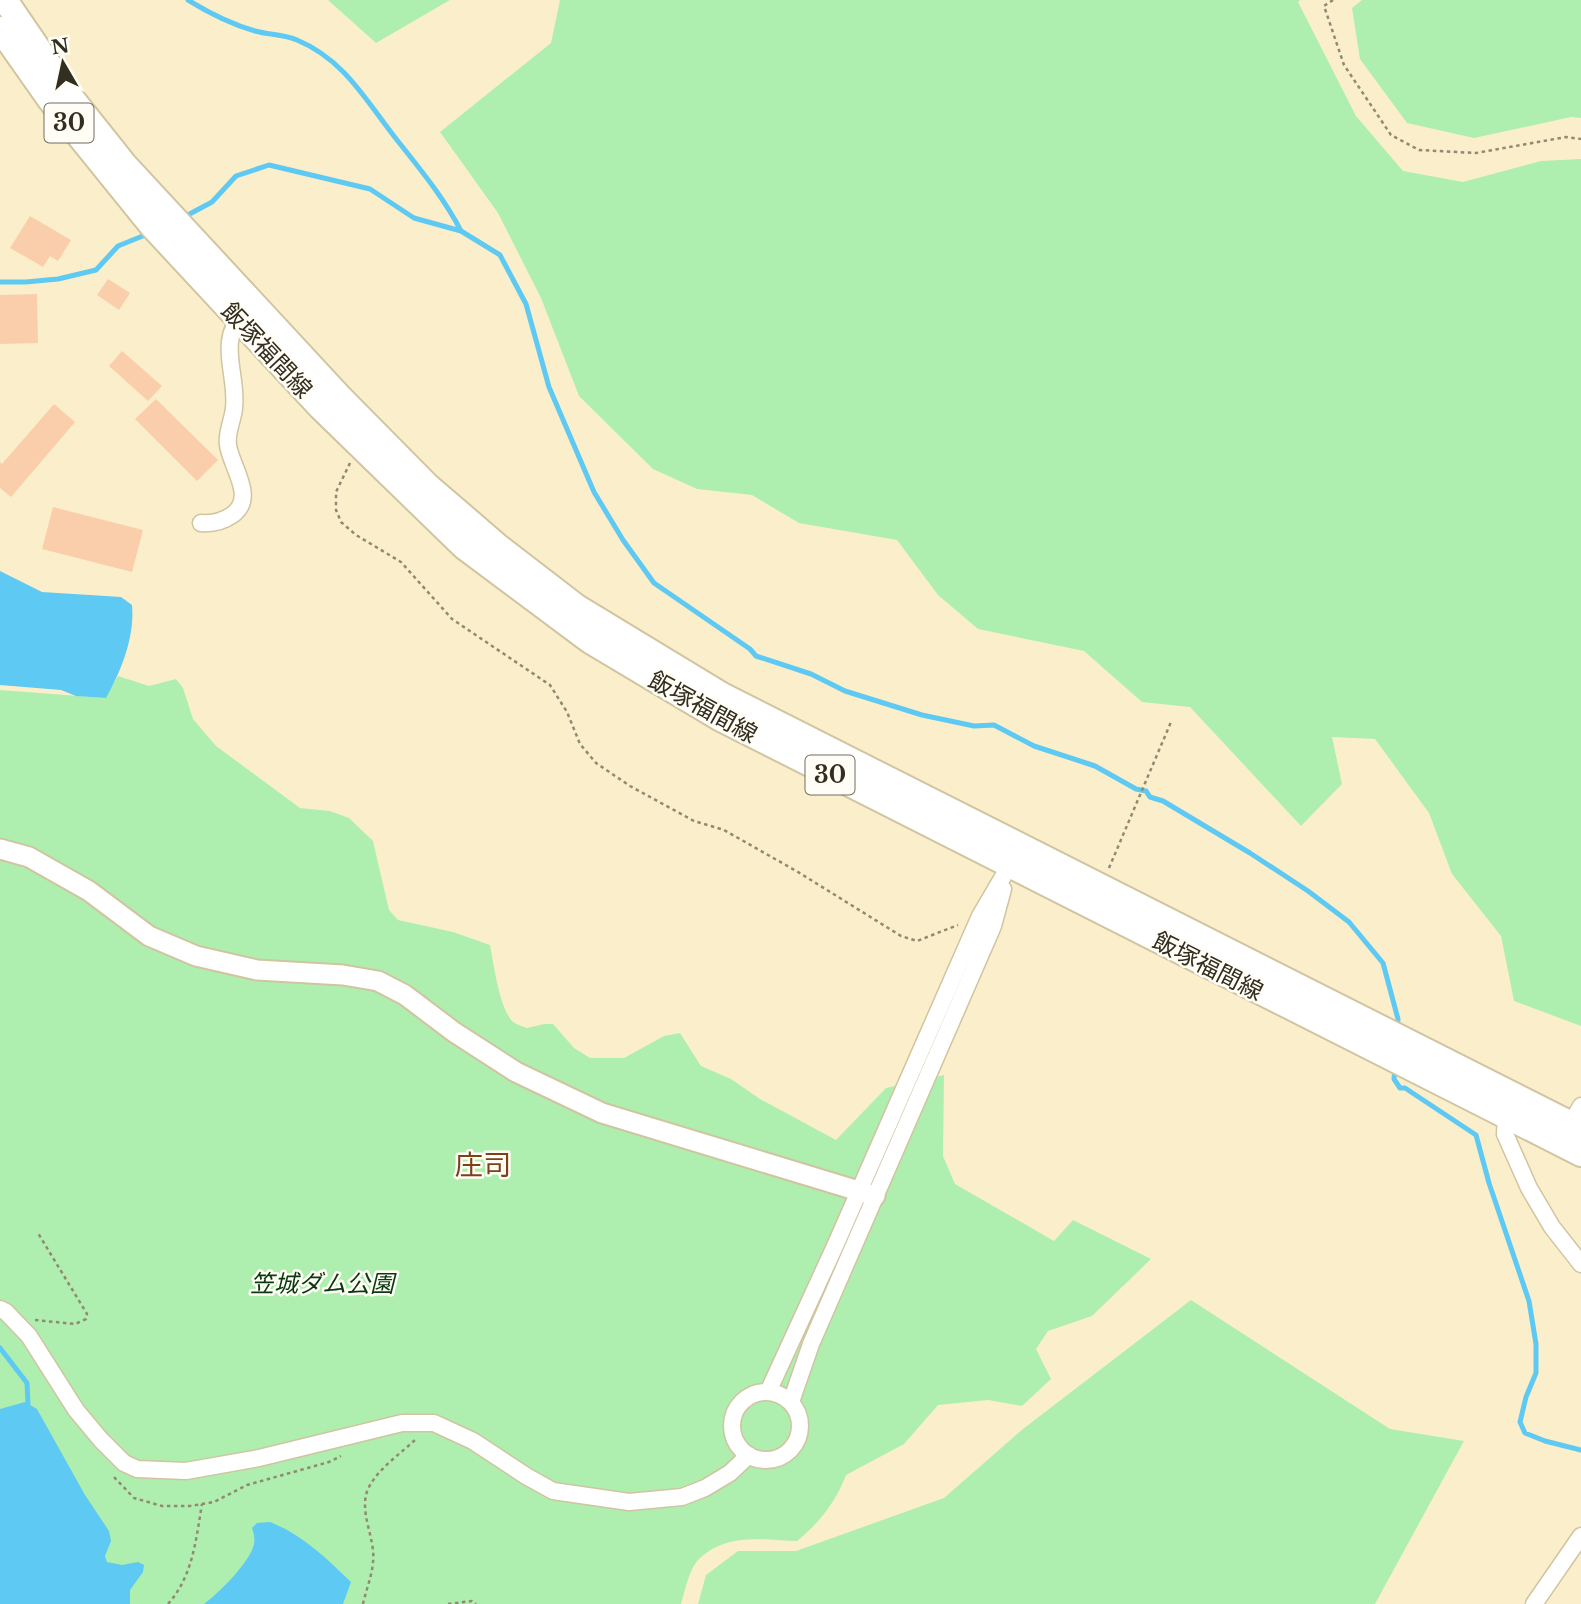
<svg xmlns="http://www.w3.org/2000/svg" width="1581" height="1604" font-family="'Libre Baskerville','Noto Sans JP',serif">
<rect width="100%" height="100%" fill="#fbefcb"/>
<path fill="#aeefaf" d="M 328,0 L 450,0 L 376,43 Z
M 560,0 L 1300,0 L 1298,2 L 1356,116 L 1403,171 L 1463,182 L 1541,161 L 1581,159 L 1581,1026 L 1514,1001 L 1501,936 L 1452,874 L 1429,813 L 1375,739 L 1332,737 L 1342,784 L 1301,826 L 1190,707 L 1142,702 L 1084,651 L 978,629 L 938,595 L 897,540 L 799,523 L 752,495 L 697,489 L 653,469 L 579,396 L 541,298 L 498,213 L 440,132 L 551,43 Z
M 1362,0 L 1581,0 L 1581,118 L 1571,117 L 1474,138 L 1407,123 L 1360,59 L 1352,8 Z
M 118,676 L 149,686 L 176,679 L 183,688 L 193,719 L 216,746 L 300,808 L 330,811 L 349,818 L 373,841 L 389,910 L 398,920 L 453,932 L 490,945 C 494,965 499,1006 512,1021 C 515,1024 522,1026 527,1028 L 544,1024 L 553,1024 L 574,1048 L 590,1058 L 624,1058 L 664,1036 L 680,1033 L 701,1066 L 731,1079 L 760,1099 L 836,1140 L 886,1088 L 944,1075 L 943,1156 L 955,1184 L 1054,1241 L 1073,1220 L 1151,1259 L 1092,1316 L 1048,1331 L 1036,1349 L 1051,1379 L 1022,1406 L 988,1400 L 938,1405 L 904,1444 L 846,1475 C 836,1502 819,1523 797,1541 C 763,1540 727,1532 699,1559 C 689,1569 685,1591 681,1604 L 0,1604 L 0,690 L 105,698 Z
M 1191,1300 L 1390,1429 L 1464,1441 L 1375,1604 L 698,1604 L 706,1575 L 738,1551 L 796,1551 L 944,1498 L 1023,1429 Z"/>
<path fill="#5ec9f2" d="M 0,571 L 42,592 L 121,597 L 132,605 C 135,637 121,671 106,698 L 76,696 L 61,690 L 0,685 Z
M 25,1402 L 37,1409 L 85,1495 L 109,1531 L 111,1541 L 105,1556 L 107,1562 L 122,1565 L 138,1562 L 144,1565 L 143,1572 L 130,1590 L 130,1604 L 0,1604 L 0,1409 Z
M 270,1522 C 303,1535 326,1558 351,1582 L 343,1604 L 204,1604 C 218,1594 251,1561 254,1544 C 255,1539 254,1533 252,1528 L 257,1523 Z"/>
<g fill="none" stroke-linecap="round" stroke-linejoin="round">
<path stroke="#5ec9f2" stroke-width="5" d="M 188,0 C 209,13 231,24 255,31 C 269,35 284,34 297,40 C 345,60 366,101 397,140 C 420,169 444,198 461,231
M 184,217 L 212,202 L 236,176 L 269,165 L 370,189 L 414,218 L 461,231 L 500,255 L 526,304 L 549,387 L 594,492 L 623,540 L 654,583 L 750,649 L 756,656 L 811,674 L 845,691 L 922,715 L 974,726 L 994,725 L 1034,746 L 1095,766 L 1136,789 L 1146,791 L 1150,797 L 1163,801 L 1250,853 L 1308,891 L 1349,922 L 1383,963 L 1398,1019 L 1397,1029
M 0,282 L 26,282 L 58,279 L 96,270 L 118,246 L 150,233
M 1395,1067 L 1394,1079 L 1400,1088 L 1405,1088 L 1476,1135 L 1489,1183 L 1529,1301 L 1536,1344 L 1536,1373 L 1526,1397 L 1520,1422 L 1525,1433 L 1545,1441 L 1581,1450
M 0,1348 L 27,1383 L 28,1404"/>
</g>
<path fill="#faceab" d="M 30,216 L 71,240 L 58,261 L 50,256 L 43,267 L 10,248 Z
M 108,279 L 130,293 L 119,310 L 97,295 Z
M 37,294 L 38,343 L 0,344 L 0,295 Z
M 122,351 L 162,386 L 148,401 L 109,366 Z
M 156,399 L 218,460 L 197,481 L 135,419 Z
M 54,404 L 75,422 L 11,497 L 0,488 L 0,462 L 2,464 Z
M 53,507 L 143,530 L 132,572 L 42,549 Z"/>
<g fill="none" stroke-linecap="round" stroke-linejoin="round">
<g stroke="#d0c4a1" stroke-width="19">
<path id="minor" d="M 201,523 C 213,524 222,522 232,515 C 257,498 231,467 228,445 C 226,433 233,420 234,408 C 238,375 216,340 244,314
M 1506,1116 L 1505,1134 L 1529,1188 L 1552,1227 L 1581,1264
M 1571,1124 L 1581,1106
M 0,1309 L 6,1312 L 29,1336 L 76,1410 L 101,1440 L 124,1463 L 137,1469 L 186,1471 L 259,1458 L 402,1423 L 434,1423 L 473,1441 L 526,1476 L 553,1491 L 629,1502 L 682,1497 L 705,1488 L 730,1473 L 749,1455
M 768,1392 L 835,1246 L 980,916 L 1014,858
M732 1426a34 34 0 1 1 68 0a34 34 0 1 1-68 0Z
M 791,1402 L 811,1344 L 993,926 L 1003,889
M 1534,1604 L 1581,1536"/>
</g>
<g stroke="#d0c4a1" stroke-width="23">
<path id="tertiary" d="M 0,849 L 29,857 L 89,891 L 149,936 L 196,956 L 257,970 L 343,975 L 378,981 L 405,995 L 454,1032 L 516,1072 L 602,1113 L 875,1196"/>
</g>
<g stroke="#d0c4a1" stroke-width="28">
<path id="primary" d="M 5,0 L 74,101 L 125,165 L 339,396 L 427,485 L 499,547 L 577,607 L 722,695 L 1581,1129
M 0,29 L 50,100 L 151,225 L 321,408 L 464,547 L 590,641 L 719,718 L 1581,1154"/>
</g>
<path stroke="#918971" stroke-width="2.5" stroke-dasharray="3.5 3.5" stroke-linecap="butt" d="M 1333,0 L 1324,6 L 1344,65 L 1391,135 L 1419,150 L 1476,153 L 1566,137 L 1581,139
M 350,463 L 336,492 L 336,510 L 341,522 L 356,535 L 401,562 L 452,619 L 550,685 L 567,712 L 580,744 L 596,763 L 630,786 L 694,821 L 724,830 L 798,872 L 901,936 L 917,941 L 958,925
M 1109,868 L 1171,722
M 35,1320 L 75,1324 L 86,1319 L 87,1314 L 38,1233
M 114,1477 L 134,1498 L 162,1506 L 190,1506 L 214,1502 L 247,1485 L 329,1462 L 341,1456
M 168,1604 C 193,1576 196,1539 202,1504
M 363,1604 C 366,1590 372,1576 373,1562 C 376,1538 357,1510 369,1487 C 379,1468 400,1454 415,1440
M 448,1604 L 472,1601 L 476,1604"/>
<use href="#minor" stroke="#fff" stroke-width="16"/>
<use href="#tertiary" stroke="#fff" stroke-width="19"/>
<use href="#primary" stroke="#fff" stroke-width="24"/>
</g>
<g text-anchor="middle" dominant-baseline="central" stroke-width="5" stroke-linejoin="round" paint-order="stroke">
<g fill="#fffdf5" stroke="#706c60" stroke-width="2">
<rect x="44.5" y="103.5" width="49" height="39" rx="5"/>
<rect x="805.5" y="755.5" width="49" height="39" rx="5"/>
</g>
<g font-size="23" font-weight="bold" fill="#322e20">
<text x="69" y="123">30</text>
<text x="830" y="775">30</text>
</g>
<g font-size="24" fill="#322e20" stroke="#fffdf5">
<text transform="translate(267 350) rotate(47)">飯塚福間線</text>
<text transform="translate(703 707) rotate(29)">飯塚福間線</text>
<text transform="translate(1208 966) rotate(27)">飯塚福間線</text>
</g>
<g font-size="24" font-style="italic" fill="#09390f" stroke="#fffdf5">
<text x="322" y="1283">笠城ダム公園</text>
</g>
<g font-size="28" fill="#7d4017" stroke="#fffdf5">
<text x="483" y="1165">庄司</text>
</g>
</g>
<g transform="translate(63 63) rotate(351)" stroke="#fffdf5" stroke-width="5" paint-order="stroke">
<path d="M0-5L12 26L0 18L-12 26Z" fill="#322e20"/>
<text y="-10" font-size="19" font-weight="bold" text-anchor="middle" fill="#322e20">N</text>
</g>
</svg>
